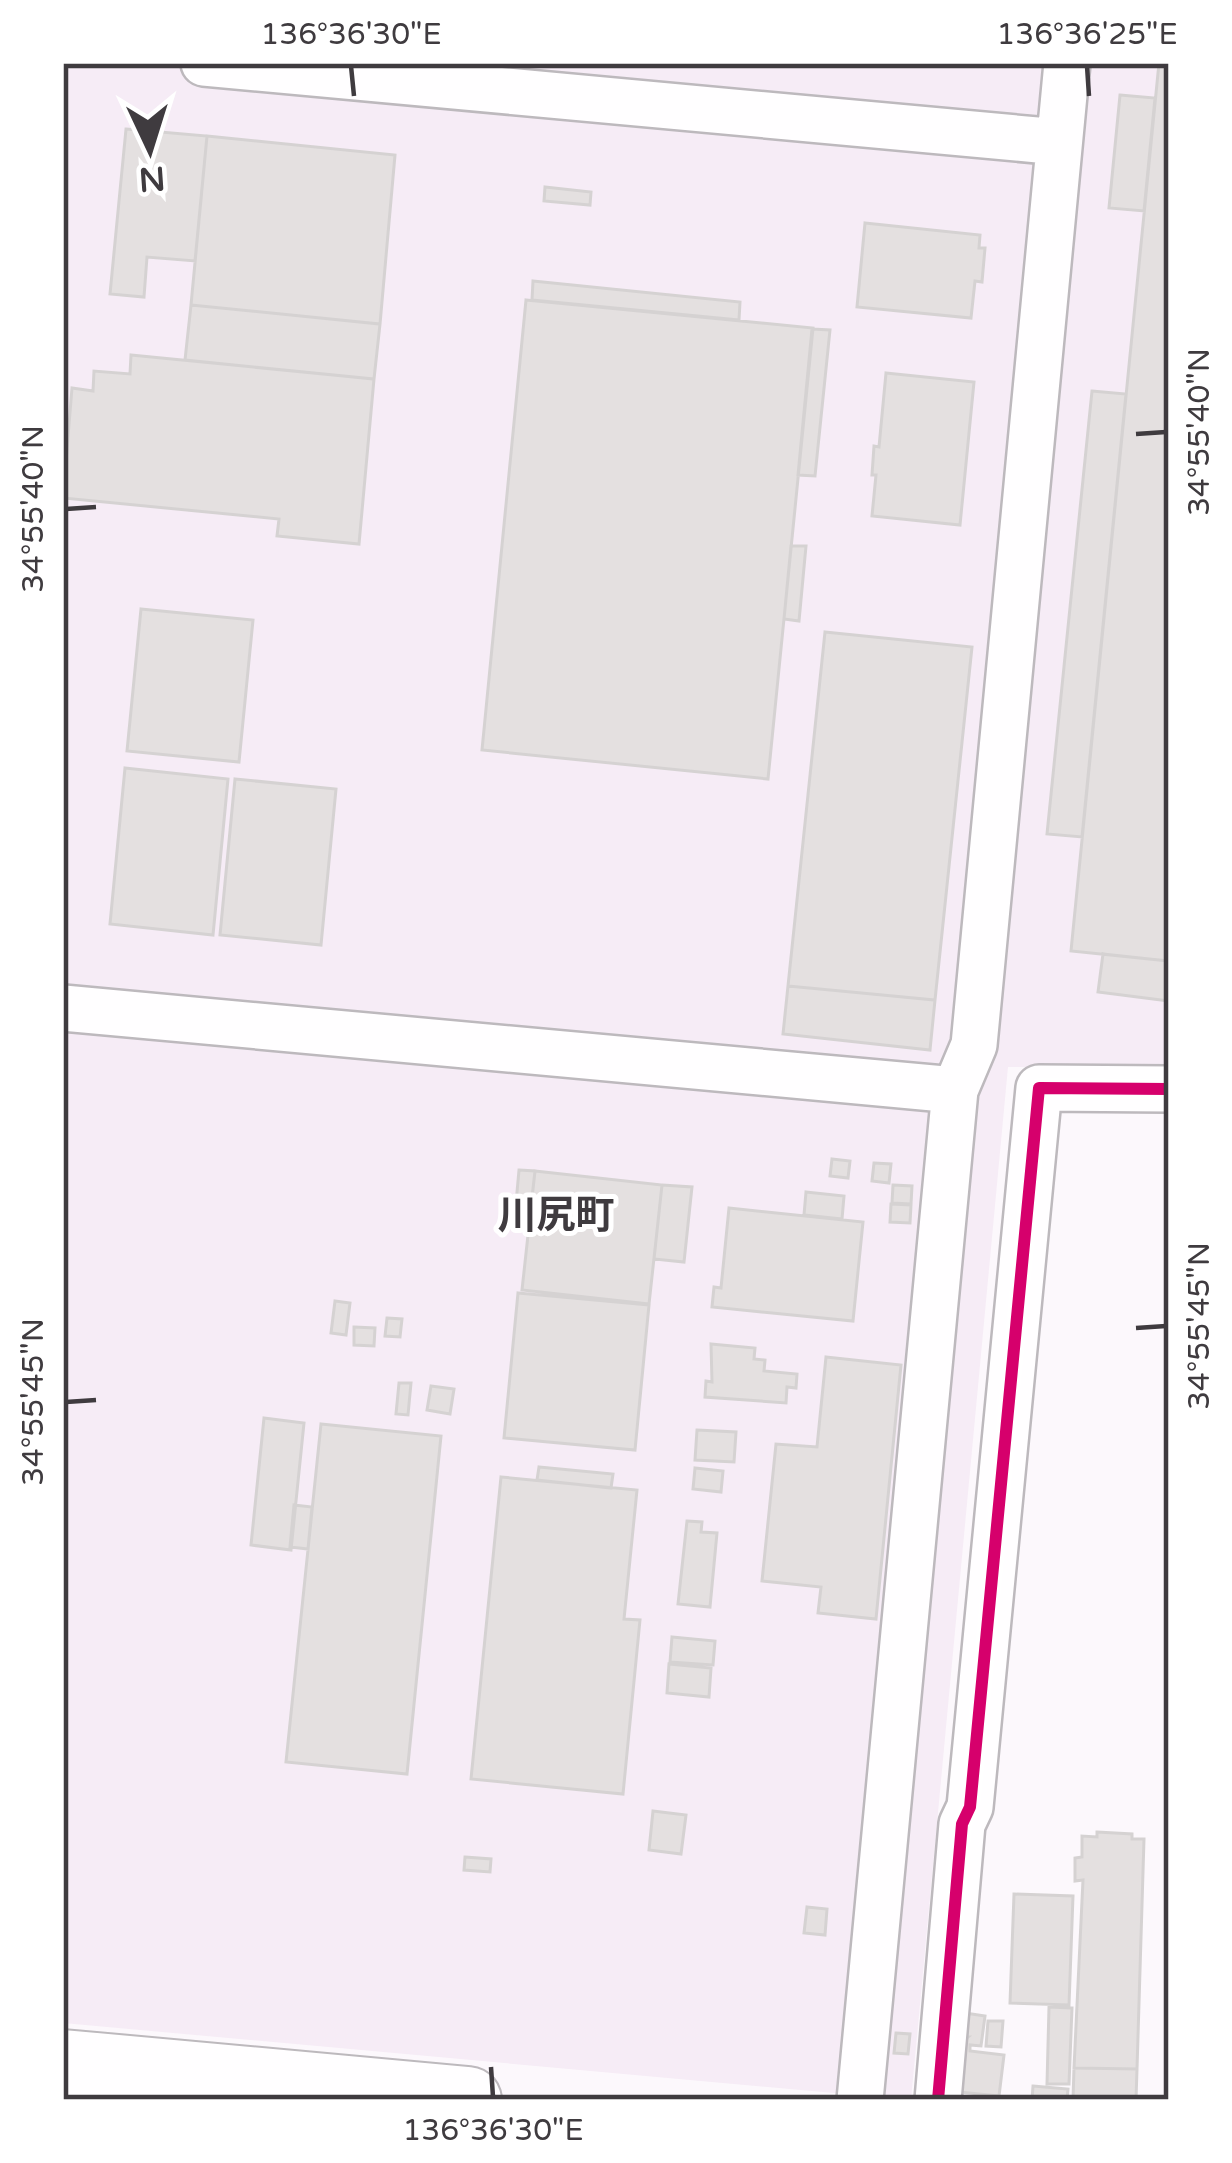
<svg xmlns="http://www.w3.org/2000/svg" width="1232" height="2163" font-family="'Varela Round','Noto Sans JP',sans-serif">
<rect width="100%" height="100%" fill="#fcf8fc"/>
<path fill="#f6ecf6" d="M 63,63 L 1169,63 L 1169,1068 L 1008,1067 L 911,2100 L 63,2023 Z"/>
<path fill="#e4e0e0" stroke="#d5d2d2" stroke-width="3" d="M 1159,63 L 1169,63 L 1169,961 L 1071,951 Z
M 1120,95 L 1155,98 L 1144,211 L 1109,208 Z
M 126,129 L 207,136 L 195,261 L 147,257 L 144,297 L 110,294 Z
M 207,136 L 395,155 L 380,324 L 191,305 Z
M 545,187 L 591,192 L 590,205 L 544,201 Z
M 865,223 L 980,235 L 979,248 L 985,248 L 982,282 L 975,281 L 971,318 L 857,307 Z
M 533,281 L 740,302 L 739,320 L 532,300 Z
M 526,300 L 813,328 L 768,779 L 482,750 Z
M 191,305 L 380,324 L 374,379 L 185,360 Z
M 812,329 L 830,330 L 815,476 L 798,475 Z
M 131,355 L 374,379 L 359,544 L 277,536 L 279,519 L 63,498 L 72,388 L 93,391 L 94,371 L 130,374 Z
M 886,373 L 974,382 L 960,525 L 872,516 L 876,475 L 872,475 L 874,446 L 879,447 Z
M 1092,391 L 1126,394 L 1082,837 L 1047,834 Z
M 791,546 L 806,546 L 799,621 L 784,619 Z
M 141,609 L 253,620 L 239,762 L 127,751 Z
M 825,632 L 972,647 L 935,1000 L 788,986 Z
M 125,768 L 228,779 L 213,935 L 110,924 Z
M 235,779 L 336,789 L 321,945 L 220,935 Z
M 1103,954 L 1169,961 L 1169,1001 L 1098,992 Z
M 788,986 L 935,1000 L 930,1050 L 783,1034 Z
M 832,1159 L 850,1161 L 848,1178 L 830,1176 Z
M 874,1163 L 891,1164 L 889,1183 L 872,1181 Z
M 519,1170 L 535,1171 L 530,1215 L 515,1214 Z
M 535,1171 L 662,1185 L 649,1304 L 522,1290 Z
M 662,1185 L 692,1187 L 684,1262 L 654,1259 Z
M 893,1185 L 912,1186 L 911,1204 L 892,1203 Z
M 806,1192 L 844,1196 L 842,1219 L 804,1215 Z
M 891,1204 L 911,1205 L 910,1223 L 890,1222 Z
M 729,1208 L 863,1222 L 853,1321 L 712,1307 L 714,1287 L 721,1288 Z
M 518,1293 L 649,1305 L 635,1450 L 504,1438 Z
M 335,1301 L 350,1303 L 346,1335 L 331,1333 Z
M 387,1318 L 402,1319 L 400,1337 L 385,1336 Z
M 354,1327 L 375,1328 L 374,1346 L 354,1345 Z
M 711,1344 L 755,1348 L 754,1359 L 765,1360 L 764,1371 L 797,1374 L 796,1388 L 787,1387 L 786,1403 L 705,1397 L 706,1381 L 712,1382 Z
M 826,1357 L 901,1365 L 876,1619 L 818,1613 L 821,1587 L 762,1581 L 776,1444 L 817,1447 Z
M 399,1383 L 411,1383 L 408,1415 L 396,1414 Z
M 431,1386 L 454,1389 L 450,1414 L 427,1410 Z
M 264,1418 L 304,1423 L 291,1550 L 251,1545 Z
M 321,1424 L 441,1436 L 407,1774 L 286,1762 Z
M 697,1430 L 736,1432 L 734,1462 L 695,1460 Z
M 539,1467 L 613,1474 L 611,1488 L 537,1480 Z
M 695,1468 L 723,1471 L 721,1492 L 693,1489 Z
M 501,1477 L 637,1490 L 624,1619 L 640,1620 L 623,1794 L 471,1779 Z
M 294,1505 L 312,1507 L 308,1549 L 290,1547 Z
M 687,1521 L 702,1522 L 701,1532 L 717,1533 L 710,1607 L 678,1604 Z
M 672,1637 L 715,1641 L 713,1665 L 670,1662 Z
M 669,1664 L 711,1668 L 709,1697 L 667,1693 Z
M 653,1811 L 686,1815 L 681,1854 L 649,1850 Z
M 1097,1832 L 1132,1834 L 1132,1839 L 1144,1839 L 1137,2069 L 1074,2068 L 1083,1880 L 1075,1881 L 1075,1858 L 1082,1857 L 1082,1836 L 1097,1837 Z
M 465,1857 L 491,1859 L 490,1872 L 464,1870 Z
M 1014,1894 L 1073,1896 L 1069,2005 L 1010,2003 Z
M 807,1907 L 827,1909 L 825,1935 L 804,1933 Z
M 1049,2007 L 1072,2008 L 1069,2084 L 1047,2084 Z
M 965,2013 L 985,2016 L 981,2046 L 970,2045 L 970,2051 L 1004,2055 L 999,2096 L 959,2092 L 963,2041 L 968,2037 L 962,2037 Z
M 988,2021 L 1003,2021 L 1001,2047 L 986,2046 Z
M 896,2033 L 910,2034 L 908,2054 L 894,2053 Z
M 1074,2068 L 1137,2069 L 1136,2100 L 1073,2100 Z
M 1033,2086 L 1068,2089 L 1067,2100 L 1032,2100 Z"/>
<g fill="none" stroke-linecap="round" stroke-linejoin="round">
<g stroke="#bdb9bd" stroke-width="50">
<path id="minor" d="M 204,63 L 1059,142
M 63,1008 L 955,1090
M 860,2100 L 955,1090 L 974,1045 L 1067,63
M 938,2100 L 962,1824 L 970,1807 L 1039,1088 L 1169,1089"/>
</g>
<g stroke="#bdb9bd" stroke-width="70">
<path id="highway" d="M 63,2063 L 468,2100"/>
</g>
<use href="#minor" stroke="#fffeff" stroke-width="45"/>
<use href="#highway" stroke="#fffeff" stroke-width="66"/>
<g stroke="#fff" stroke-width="20">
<path id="cycleway" d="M 938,2100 L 962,1824 L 970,1807 L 1039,1088 L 1169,1089"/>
</g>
<use href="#cycleway" stroke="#d6006c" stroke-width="12"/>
</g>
<path fill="none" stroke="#3f3b3f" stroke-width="4.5" d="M 351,66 L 354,96M 1087,66 L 1089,96M 1136,434 L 1166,432M 66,509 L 96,507M 1136,1328 L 1166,1326M 66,1402 L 96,1400M 491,2067 L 493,2097"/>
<g text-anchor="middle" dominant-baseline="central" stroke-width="10" stroke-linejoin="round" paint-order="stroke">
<g font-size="39" font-weight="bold" fill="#3f3b3f" stroke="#fff">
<text x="556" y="1215">川尻町</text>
</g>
</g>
<rect width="1232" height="2163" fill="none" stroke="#ffffff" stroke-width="132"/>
<g transform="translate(150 150) rotate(176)" stroke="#ffffff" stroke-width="9" paint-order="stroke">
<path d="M0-9L21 45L0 30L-21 45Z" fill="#3f3b3f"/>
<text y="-18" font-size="33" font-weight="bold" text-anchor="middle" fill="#3f3b3f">N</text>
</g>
<rect x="66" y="66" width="1100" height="2031" fill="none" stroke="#3f3b3f" stroke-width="4.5"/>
<g font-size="30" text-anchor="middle" fill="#3f3b3f">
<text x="351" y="44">136°36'30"E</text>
<text x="1087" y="44">136°36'25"E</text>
<text transform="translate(1199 432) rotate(-90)" y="10">34°55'40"N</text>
<text transform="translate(33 509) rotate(-90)" y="10">34°55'40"N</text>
<text transform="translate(1199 1326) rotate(-90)" y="10">34°55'45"N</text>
<text transform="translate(33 1402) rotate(-90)" y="10">34°55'45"N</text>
<text x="493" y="2140">136°36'30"E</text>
</g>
</svg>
